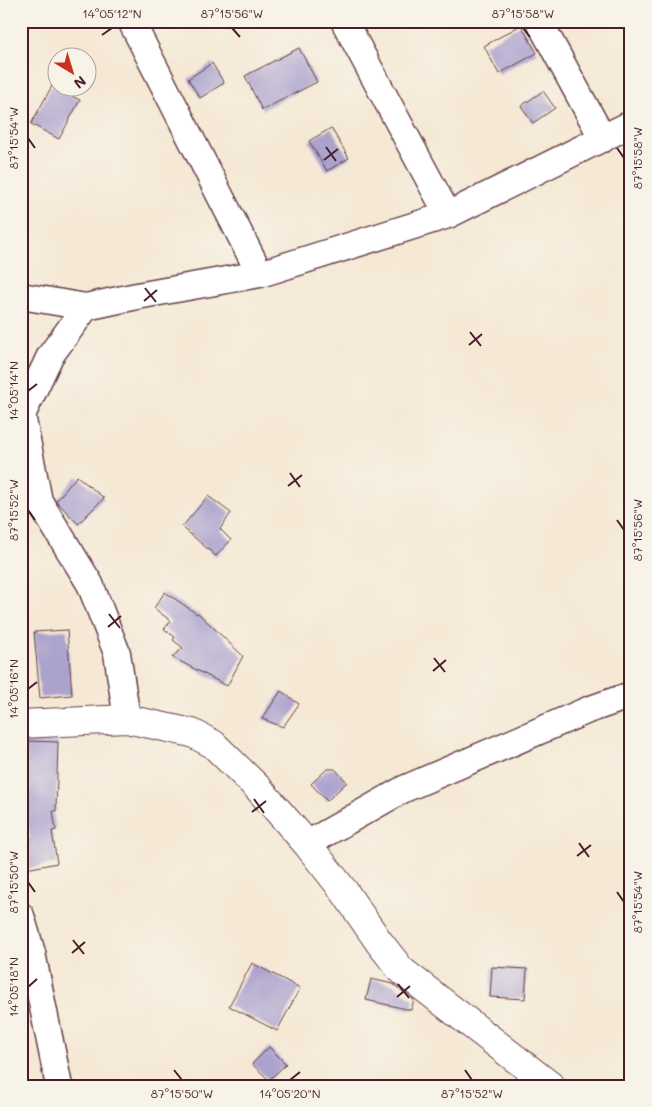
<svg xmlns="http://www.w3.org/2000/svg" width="652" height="1107" font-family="Mali,sans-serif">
<rect width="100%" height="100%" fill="#f7f3e8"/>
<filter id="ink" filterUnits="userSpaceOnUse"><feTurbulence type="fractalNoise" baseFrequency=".02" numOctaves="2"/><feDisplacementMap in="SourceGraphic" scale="10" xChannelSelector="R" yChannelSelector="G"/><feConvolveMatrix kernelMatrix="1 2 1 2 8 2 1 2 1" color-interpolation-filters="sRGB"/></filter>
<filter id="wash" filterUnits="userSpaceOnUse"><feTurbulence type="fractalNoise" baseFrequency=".0096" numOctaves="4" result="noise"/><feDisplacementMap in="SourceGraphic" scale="20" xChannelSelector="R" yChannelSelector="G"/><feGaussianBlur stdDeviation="1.12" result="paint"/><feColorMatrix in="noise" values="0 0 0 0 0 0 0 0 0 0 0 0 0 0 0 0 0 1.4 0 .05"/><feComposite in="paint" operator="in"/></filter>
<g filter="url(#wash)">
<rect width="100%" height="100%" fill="#f5e8d4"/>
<g id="blocks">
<path fill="#aca3cd" d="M 521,25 L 537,53 L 499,74 L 484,46 Z
M 299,48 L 317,82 L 262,110 L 245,76 Z
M 212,63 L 224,83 L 200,98 L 188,79 Z
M 52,86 L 80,100 L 59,139 L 31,124 Z
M 543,91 L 555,108 L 533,123 L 521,106 Z
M 331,128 L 349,158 L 327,171 L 309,141 Z
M 77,476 L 104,498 L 78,524 L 56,501 Z
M 208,496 L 231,513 L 220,529 L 231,540 L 216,556 L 182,527 Z
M 165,592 L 197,614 L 198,613 L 243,656 L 227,686 L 172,657 L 183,648 L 173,640 L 175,637 L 164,629 L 171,621 L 154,608 Z
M 67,630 L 72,695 L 40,698 L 34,632 Z
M 281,691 L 299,704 L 283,727 L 262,719 Z
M 25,741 L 58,742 L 56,811 L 53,811 L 56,830 L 52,831 L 57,863 L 21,870 L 21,840 L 30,838 L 24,801 Z
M 327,769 L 335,769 L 347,782 L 327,801 L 311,784 Z
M 252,963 L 300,988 L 277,1031 L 229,1006 Z
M 492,967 L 527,969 L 525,999 L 490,997 Z
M 371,979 L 393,984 L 414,1000 L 411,1010 L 366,1000 Z
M 269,1047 L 286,1064 L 269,1080 L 252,1064 Z"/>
</g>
</g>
<g filter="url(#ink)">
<use href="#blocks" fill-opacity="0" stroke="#643d44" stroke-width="1"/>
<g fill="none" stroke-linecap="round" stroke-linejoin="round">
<g stroke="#643d44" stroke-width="29">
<path id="minor" d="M 131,21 L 260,274
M 344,21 L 448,215
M 539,21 L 603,139
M 21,296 L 86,307 L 137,296 L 260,274 L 448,215 L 631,124
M 86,307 L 50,356 L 22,415 L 39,501 L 90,584 L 117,653 L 127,719
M 307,844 L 404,789 L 588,710 L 631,695
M 21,916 L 32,953 L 59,1086"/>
</g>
<g stroke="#643d44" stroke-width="30">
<path id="tertiary" d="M 21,724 L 127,719 L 192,733 L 213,744 L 258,788 L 307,844 L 344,891 L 379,942 L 401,970 L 551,1086"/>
</g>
<use href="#minor" stroke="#fff" stroke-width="26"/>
<use href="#tertiary" stroke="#fff" stroke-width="28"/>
</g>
</g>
<path fill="none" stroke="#4a1f2b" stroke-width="2" d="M 232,28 L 240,37M 523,28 L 530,37M 102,35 L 112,28M 28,138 L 35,148M 326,147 L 336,161M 617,148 L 624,158M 324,160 L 338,149M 145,288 L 156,302M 144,301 L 157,290M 470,332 L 481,346M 469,345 L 482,334M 28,391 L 37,384M 290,473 L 300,487M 288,486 L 302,475M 28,510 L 35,520M 617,520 L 624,530M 109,614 L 120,628M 108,627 L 121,616M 434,658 L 445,672M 433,671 L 446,660M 28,689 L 37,682M 254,799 L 264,813M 252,812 L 266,801M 579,843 L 589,857M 577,856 L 591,845M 28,882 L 35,892M 617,892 L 624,902M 73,940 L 84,954M 72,953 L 85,942M 398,984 L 409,998M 28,987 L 37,979M 397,997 L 410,986M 174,1070 L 182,1080M 465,1070 L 472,1080M 290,1080 L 300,1072"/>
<rect width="652" height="1107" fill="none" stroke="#f7f3e8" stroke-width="55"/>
<g transform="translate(72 72) rotate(142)"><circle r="24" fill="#f7f3e8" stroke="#b29e9c"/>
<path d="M0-4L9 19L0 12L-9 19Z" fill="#c8321e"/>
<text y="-8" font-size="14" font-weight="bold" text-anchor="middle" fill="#4a1f2b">N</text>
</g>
<rect x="28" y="28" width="596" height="1052" fill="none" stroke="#4a1f2b" stroke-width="2"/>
<g font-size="12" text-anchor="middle" fill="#4a1f2b">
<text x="112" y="18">14°05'12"N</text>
<text x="232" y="18">87°15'56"W</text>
<text x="523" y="18">87°15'58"W</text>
<text transform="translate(14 138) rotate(-90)" y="4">87°15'54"W</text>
<text transform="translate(638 158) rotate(-90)" y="4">87°15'58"W</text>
<text transform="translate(14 391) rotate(-90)" y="4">14°05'14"N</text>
<text transform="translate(14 510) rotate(-90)" y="4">87°15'52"W</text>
<text transform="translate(638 530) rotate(-90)" y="4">87°15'56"W</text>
<text transform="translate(14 689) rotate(-90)" y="4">14°05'16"N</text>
<text transform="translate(14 882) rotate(-90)" y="4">87°15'50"W</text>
<text transform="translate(638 902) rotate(-90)" y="4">87°15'54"W</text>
<text transform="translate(14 987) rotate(-90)" y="4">14°05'18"N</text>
<text x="182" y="1098">87°15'50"W</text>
<text x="290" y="1098">14°05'20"N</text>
<text x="472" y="1098">87°15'52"W</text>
</g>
</svg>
